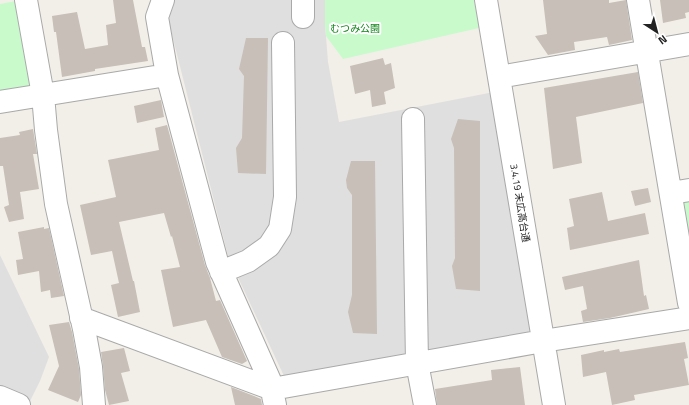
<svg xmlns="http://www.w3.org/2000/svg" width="689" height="405" font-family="'Titillium Web','Noto Sans JP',sans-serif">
<rect width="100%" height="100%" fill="#f2efe9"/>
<path fill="#e0dfdf" d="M 175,0 L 325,0 L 325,24 L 328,62 L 339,122 L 494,92 L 531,335 L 284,376 L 228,256 L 168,19 L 171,9 Z
M 0,255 L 49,357 L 40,381 L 28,405 L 0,405 Z"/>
<path fill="#c8facc" d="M 325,0 L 474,0 L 479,28 L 343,59 L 326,36 L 325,24 Z
M 16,1 L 31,88 L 0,93 L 0,4 Z
M 689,201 L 689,252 L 681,203 Z"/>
<path fill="#c7bfb8" d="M 113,0 L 133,0 L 142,47 L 145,47 L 148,61 L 95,69 L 95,71 L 62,77 L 56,32 L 54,32 L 52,16 L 77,12 L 85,49 L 108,45 L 106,25 L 116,23 Z
M 543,0 L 609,0 L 609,3 L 626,0 L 632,40 L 609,45 L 607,37 L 574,42 L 575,50 L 548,55 L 535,36 L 547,34 Z
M 660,0 L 689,0 L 689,12 L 685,13 L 686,18 L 663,23 Z
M 246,38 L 268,38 L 266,174 L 238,173 L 236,148 L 242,138 L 244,76 L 239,69 Z
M 383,58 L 385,65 L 391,63 L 395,88 L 384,92 L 386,104 L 372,107 L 370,90 L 355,94 L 350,66 Z
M 638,72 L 643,103 L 576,117 L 582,163 L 553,169 L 544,88 Z
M 161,100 L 164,117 L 137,123 L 134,106 Z
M 458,119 L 480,121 L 480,291 L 456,289 L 452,266 L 455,258 L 454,148 L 451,139 Z
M 167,125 L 205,265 L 210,278 L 216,301 L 220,300 L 247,361 L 242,364 L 222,357 L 206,320 L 173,327 L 161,270 L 180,267 L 172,236 L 171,237 L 164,213 L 119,222 L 133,281 L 134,281 L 140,312 L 118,317 L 111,285 L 119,283 L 112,251 L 91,255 L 80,205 L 116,197 L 108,160 L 159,150 L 155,128 Z
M 33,129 L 37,154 L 33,154 L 39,189 L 20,192 L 24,219 L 9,222 L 4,207 L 9,205 L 3,166 L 0,166 L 0,138 L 20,135 L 19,132 Z
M 351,161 L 375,161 L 377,334 L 353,333 L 348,312 L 352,295 L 352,195 L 347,188 L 346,180 Z
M 648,188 L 651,202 L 635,206 L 631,191 Z
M 602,192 L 608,221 L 645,213 L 649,234 L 570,250 L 567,228 L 574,226 L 569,199 Z
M 44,227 L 44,229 L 49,228 L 64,296 L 51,298 L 50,290 L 41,292 L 39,271 L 18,275 L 16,260 L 23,259 L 18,232 Z
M 639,260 L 644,296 L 646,295 L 649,309 L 610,318 L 583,322 L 581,311 L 587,309 L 583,286 L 565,290 L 562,277 Z
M 69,322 L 72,332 L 79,369 L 81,395 L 78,402 L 48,390 L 59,366 L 49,325 Z
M 685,342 L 688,358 L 684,359 L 689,385 L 634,395 L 635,400 L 612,405 L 606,372 L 583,377 L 581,355 L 604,350 L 604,352 L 619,349 L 620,352 Z
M 124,348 L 130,371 L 121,373 L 129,401 L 109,405 L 105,390 L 103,366 L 101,352 Z
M 520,367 L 525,405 L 437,405 L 435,389 L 492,380 L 491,370 Z
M 231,387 L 254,396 L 261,399 L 262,405 L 235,405 Z"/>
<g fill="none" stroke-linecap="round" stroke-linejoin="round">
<g stroke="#a9a9a9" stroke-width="24">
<path id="minor" d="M 26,0 L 43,95 L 46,130 L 56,204 L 84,329 L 91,367 L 94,405
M 163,0 L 157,17 L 167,75 L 217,262 L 270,381 L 275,405
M 303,0 L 303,17
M 486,0 L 554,405
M 638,0 L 689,303
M 499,77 L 689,44
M 0,102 L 43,95 L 167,75
M 413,119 L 417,363 L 425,405
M 671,193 L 689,190
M 221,272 L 248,261 L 269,246 L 280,229 L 285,197 L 283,43
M 81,318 L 272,389 L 543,341 L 689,318
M 0,397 L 19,405"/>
</g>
<use href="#minor" stroke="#fff" stroke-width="22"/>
</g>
<g text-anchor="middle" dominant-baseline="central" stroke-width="4" stroke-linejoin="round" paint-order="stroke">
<g font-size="10" fill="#0c8416" stroke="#fff">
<text x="355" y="28">むつみ公園</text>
</g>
<g font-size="10" fill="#222" stroke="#fff">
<text transform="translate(520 203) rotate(81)">3.4.19 末広高台通</text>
</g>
</g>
<g transform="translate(657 32) rotate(144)" stroke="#ffffff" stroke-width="3" paint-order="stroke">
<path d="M0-3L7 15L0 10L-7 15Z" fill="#222222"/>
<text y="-6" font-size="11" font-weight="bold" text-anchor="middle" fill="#222222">N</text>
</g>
</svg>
